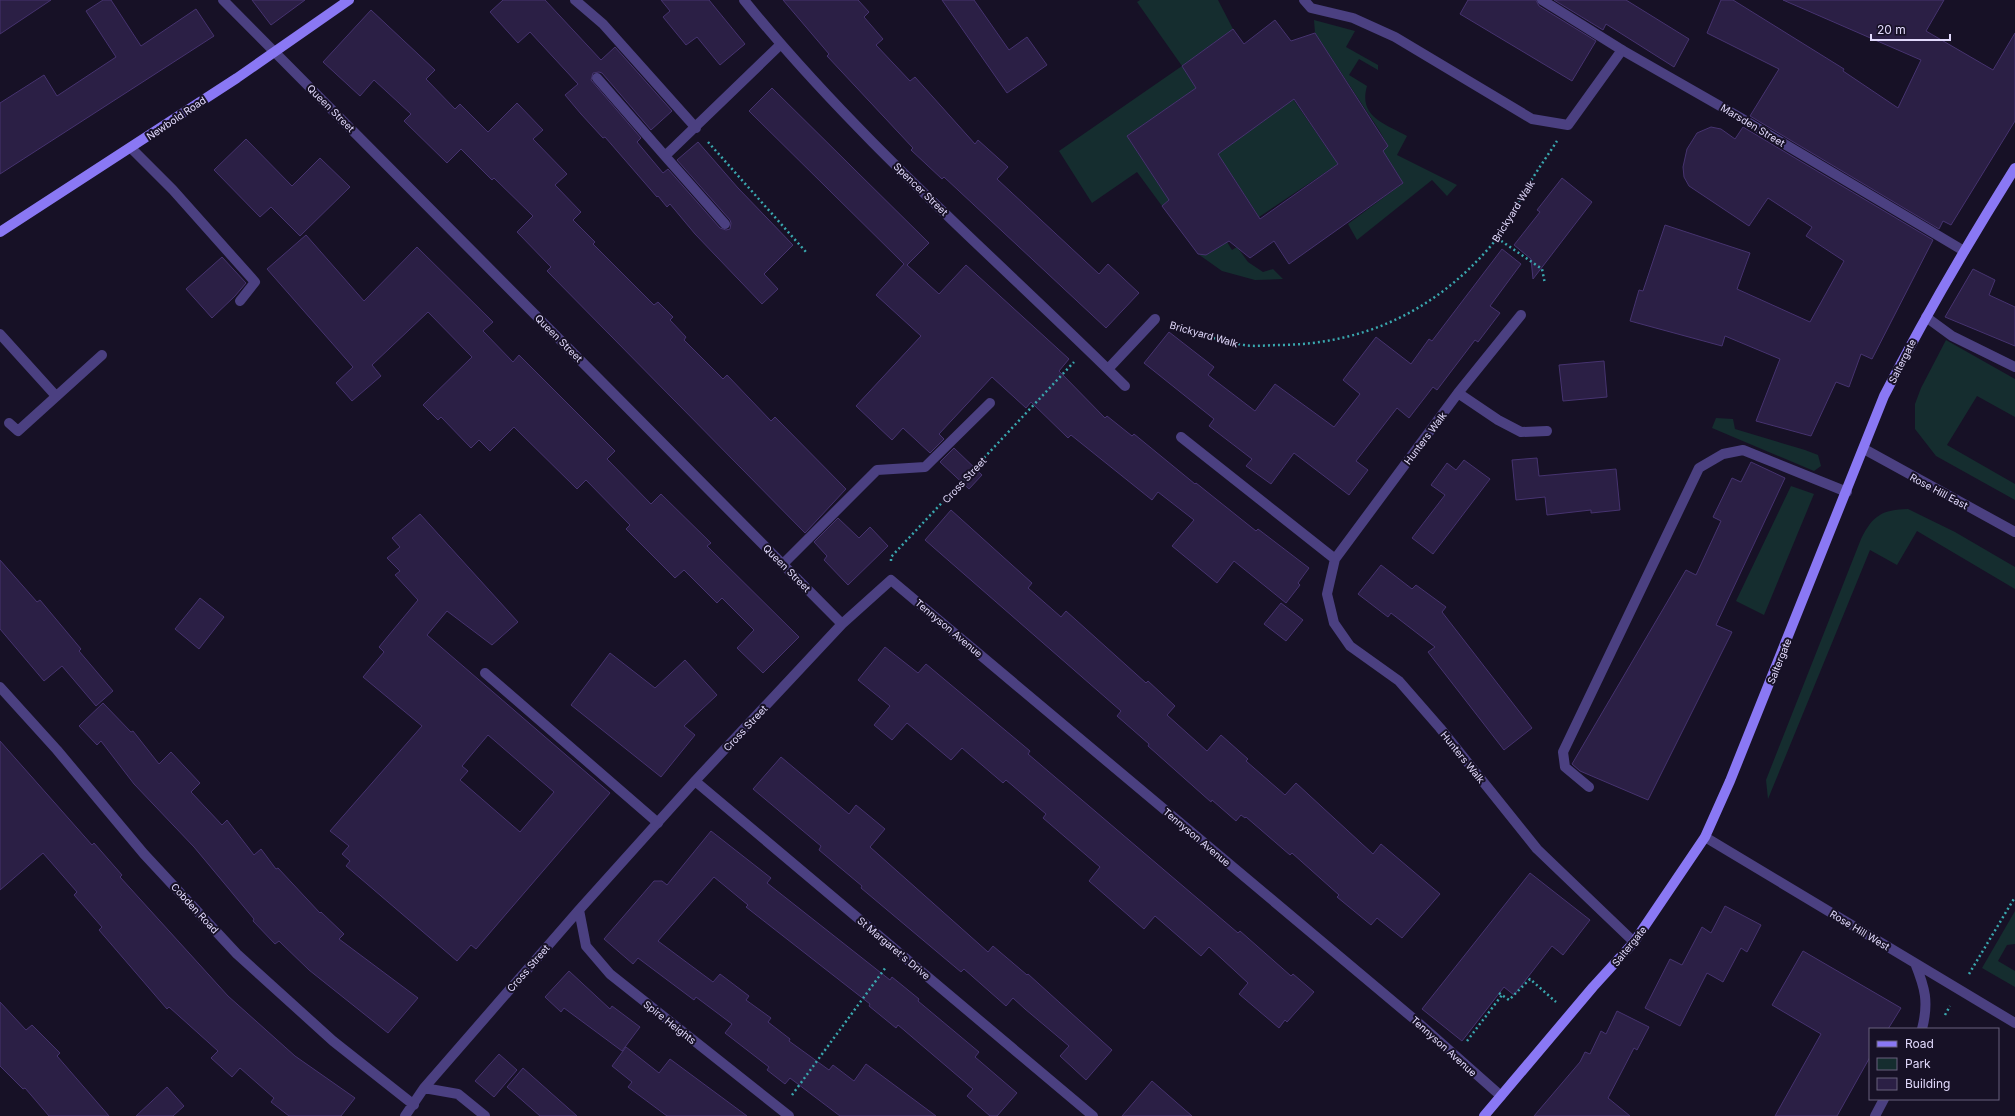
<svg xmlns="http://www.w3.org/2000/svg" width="2015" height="1116" font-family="Inter,sans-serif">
<rect width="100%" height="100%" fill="#171126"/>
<path fill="#152d2f" d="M 1140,0 L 1218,0 L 1233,29 L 1182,66 L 1196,88 L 1127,136 L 1169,200 L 1162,206 L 1137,172 L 1092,203 L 1059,151 L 1182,66 L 1137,2 Z
M 1314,20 L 1355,31 L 1346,47 L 1378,65 L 1378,70 L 1359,59 L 1349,75 L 1367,86 C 1358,117 1385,124 1407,136 L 1397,155 L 1457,185 L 1447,196 L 1432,180 L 1357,240 L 1348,224 L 1403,183 L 1383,151 L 1388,146 L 1379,130 L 1315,33 Z
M 1293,99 L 1338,164 L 1259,217 L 1218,154 Z
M 1227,242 L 1232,250 L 1237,247 L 1248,262 L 1263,272 L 1273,269 L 1283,279 L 1255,280 L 1222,271 L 1198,254 L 1206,255 Z
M 1946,340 L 2015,379 L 2015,417 L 1977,396 L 1947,445 L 2015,484 L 2015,500 L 1936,456 L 1915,429 L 1915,404 L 1921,388 Z
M 1716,418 L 1733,419 L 1735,429 L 1805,450 L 1818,455 L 1821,466 L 1814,471 L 1712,428 Z
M 1791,486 L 1814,494 L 1764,615 L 1736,601 Z
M 1908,509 L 1955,532 L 2015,567 L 2015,589 L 1917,531 L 1897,565 L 1870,550 L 1768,799 L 1766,780 L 1861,539 C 1873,515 1882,510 1908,509 Z
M 2015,911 L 2015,944 L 2007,945 L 1998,961 L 2015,971 L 2015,987 L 1982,968 Z"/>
<path fill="#2b1f45" stroke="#46336f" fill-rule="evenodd" d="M 0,0 L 51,0 L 0,34 Z
M 103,0 L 111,0 L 141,46 L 196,9 L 214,36 L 0,174 L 0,103 L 44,75 L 57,96 L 116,57 L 86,11 Z
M 252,0 L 305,0 L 271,25 Z
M 503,0 L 545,0 L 601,60 L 615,47 L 672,111 L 651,130 L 602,73 L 599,72 L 593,73 L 591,80 L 641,138 L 637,142 L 663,173 L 668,169 L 720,228 L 726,230 L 730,229 L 731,223 L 730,220 L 677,160 L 698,142 L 738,188 L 793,245 L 764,274 L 778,289 L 762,304 L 695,234 L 670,204 L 667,207 L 658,196 L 657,197 L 605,137 L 603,138 L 581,114 L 565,95 L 578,84 L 530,32 L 518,43 L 490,12 Z
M 661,0 L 709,0 L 745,44 L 720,65 L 697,37 L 686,45 L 663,17 L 670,11 Z
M 783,0 L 858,0 L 869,12 L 864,17 L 883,39 L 876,45 L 910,81 L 915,77 L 975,144 L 978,140 L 1008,167 L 997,179 L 1099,274 L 1108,264 L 1139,293 L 1106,328 L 944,177 L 942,179 L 911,150 L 913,148 L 827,56 L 829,54 Z
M 942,0 L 974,0 L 1009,50 L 1027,37 L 1047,65 L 1007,93 Z
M 1468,0 L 1536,0 L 1539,6 L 1596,41 L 1572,81 L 1460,14 Z
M 1554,0 L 1626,0 L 1689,39 L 1674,67 L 1606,24 L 1603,30 Z
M 1721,0 L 1733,0 L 1844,69 L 1843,71 L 1898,108 L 1921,60 L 1783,0 L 1944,0 L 1926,31 L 1993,70 L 2015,33 L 2015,121 L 1951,225 L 1943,221 L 1939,229 L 1750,116 L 1779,69 L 1707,33 Z
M 371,10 L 435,70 L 426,79 L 455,109 L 460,104 L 488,132 L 517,103 L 543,130 L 533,139 L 567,174 L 555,185 L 581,212 L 573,220 L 595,242 L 593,244 L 654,305 L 658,302 L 673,317 L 670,320 L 686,337 L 684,340 L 723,379 L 727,375 L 771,421 L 775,417 L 846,489 L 805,533 L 547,271 L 551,267 L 517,232 L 533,216 L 494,178 L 492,180 L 461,149 L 447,163 L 404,121 L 411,114 L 374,80 L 360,96 L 323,62 Z
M 1275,20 L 1291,41 L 1315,33 L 1388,146 L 1383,151 L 1403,183 L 1289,264 L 1274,241 L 1250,258 L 1229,241 L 1206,255 L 1198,254 L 1162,206 L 1169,200 L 1127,136 L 1196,88 L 1182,66 L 1233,29 L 1244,44 ZM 1294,99 L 1338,164 L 1260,219 L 1218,154 Z
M 772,88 L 929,243 L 907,265 L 939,294 L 966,265 L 1069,359 L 1059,371 L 1105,418 L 1107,416 L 1132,436 L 1134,434 L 1195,484 L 1196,483 L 1256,531 L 1258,529 L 1309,568 L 1298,583 L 1300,585 L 1286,603 L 1234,561 L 1217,583 L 1172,546 L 1194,520 L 1158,492 L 1152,500 L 1071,435 L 1068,438 L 1031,402 L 1026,408 L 992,377 L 939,434 L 944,439 L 930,453 L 903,428 L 892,440 L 856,406 L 921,336 L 876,295 L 904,264 L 749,111 Z
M 1711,127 L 1721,129 L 1735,139 L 1743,127 L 1933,240 L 1872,359 L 1861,354 L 1849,387 L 1836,382 L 1811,436 L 1756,421 L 1780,359 L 1725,336 L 1722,346 L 1630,321 L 1639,290 L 1643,291 L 1665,225 L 1750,253 L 1737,289 L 1810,322 L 1844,261 L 1806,236 L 1812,227 L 1768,198 L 1749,226 L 1689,186 L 1684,177 L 1683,167 L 1687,149 L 1697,133 Z
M 246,139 L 292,186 L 320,158 L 350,187 L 300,236 L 271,207 L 260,217 L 214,170 Z
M 1562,178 L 1592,202 L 1533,279 L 1531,259 L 1514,245 L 1540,212 L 1537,210 Z
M 306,235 L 364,301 L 417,247 L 493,322 L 483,331 L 513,362 L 519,355 L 615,451 L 607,459 L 651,504 L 661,494 L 711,543 L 707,546 L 799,637 L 763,673 L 737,648 L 754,630 L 722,598 L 717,603 L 684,570 L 675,578 L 626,529 L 630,525 L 586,480 L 577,489 L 514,427 L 490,451 L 479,440 L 471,448 L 441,417 L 438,420 L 423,405 L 472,357 L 428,312 L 372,365 L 381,376 L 352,401 L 336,383 L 353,367 L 267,269 Z
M 1502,249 L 1521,264 L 1490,306 L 1500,313 L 1478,342 L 1475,340 L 1437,390 L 1433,387 L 1409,418 L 1397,408 L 1356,461 L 1368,470 L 1349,495 L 1294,453 L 1271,484 L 1246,466 L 1252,459 L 1209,426 L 1214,419 L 1144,363 L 1169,332 L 1214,367 L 1208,375 L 1255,411 L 1275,384 L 1334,427 L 1360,394 L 1343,380 L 1376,337 L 1411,364 L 1429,339 L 1432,341 Z
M 222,257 L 246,283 L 235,296 L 212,318 L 186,289 Z
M 1973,269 L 1995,280 L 1989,295 L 2015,307 L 2015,346 L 1945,317 Z
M 1604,361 L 1607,397 L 1563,401 L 1559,365 Z
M 954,448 L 982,475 L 969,489 L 940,462 Z
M 1537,458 L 1539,476 L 1616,469 L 1620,510 L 1591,513 L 1591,510 L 1547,515 L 1545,497 L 1516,500 L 1512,460 Z
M 1464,460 L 1490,479 L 1433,554 L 1412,538 L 1445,495 L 1431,485 L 1447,463 L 1456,470 Z
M 1751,462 L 1785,478 L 1716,625 L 1732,632 L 1648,800 L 1580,771 L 1572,764 L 1686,570 L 1696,575 L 1721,521 L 1713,517 L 1732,478 L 1741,482 Z
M 951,510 L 1032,583 L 1028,588 L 1061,617 L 1066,611 L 1146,683 L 1148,681 L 1175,706 L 1167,715 L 1207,751 L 1221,735 L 1248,759 L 1246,761 L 1285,795 L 1296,783 L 1373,854 L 1381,844 L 1440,894 L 1402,938 L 1377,918 L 1371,925 L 1337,897 L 1339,895 L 1292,853 L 1290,855 L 1246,817 L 1245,818 L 1241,815 L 1236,821 L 1212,800 L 1211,802 L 1148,746 L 1149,744 L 1117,716 L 1121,711 L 925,540 Z
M 420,514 L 518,622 L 492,645 L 447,611 L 427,635 L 610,793 L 476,949 L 471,945 L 457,961 L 346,866 L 350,861 L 342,854 L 349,846 L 330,831 L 422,726 L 363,677 L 384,652 L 379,647 L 418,600 L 395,575 L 400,571 L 387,558 L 400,547 L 392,538 ZM 488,735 L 554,792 L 520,832 L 460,780 L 468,771 L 462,766 Z
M 838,518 L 859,538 L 870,527 L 888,546 L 848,585 L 824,560 L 827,556 L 814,542 Z
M 0,560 L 37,602 L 40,600 L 81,649 L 79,651 L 113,691 L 96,706 L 62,666 L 44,681 L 0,629 Z
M 1381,565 L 1412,589 L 1416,585 L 1446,607 L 1442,612 L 1532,728 L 1504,750 L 1428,652 L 1435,647 L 1391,613 L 1388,617 L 1358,594 Z
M 200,598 L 224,617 L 199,649 L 175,629 Z
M 1281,603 L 1303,620 L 1286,641 L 1264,624 Z
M 885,647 L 918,673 L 926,664 L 1030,751 L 1028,754 L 1238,933 L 1240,931 L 1291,976 L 1293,974 L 1314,992 L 1287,1022 L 1285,1020 L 1279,1028 L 1239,994 L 1248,983 L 1209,947 L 1201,956 L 1155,916 L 1144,929 L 1089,881 L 1100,867 L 1043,818 L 1046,814 L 1006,780 L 1003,783 L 962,748 L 951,760 L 907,723 L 892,740 L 874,725 L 890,706 L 858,680 Z
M 610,653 L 655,688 L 685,660 L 717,695 L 684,726 L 695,735 L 661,777 L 571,705 Z
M 103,703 L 131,732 L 133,731 L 159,764 L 171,752 L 200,783 L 191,792 L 222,825 L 227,820 L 254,855 L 261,849 L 276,869 L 278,868 L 320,913 L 321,912 L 344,934 L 339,939 L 418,998 L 388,1033 L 309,970 L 279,941 L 275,944 L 253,921 L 254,919 L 194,847 L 134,784 L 101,741 L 97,745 L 79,726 Z
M 0,741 L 92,845 L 94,843 L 122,875 L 120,877 L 228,996 L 295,1056 L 355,1098 L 341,1116 L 289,1116 L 271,1102 L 274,1098 L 240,1068 L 232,1077 L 211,1058 L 218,1051 L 169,1007 L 167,1009 L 99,930 L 102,927 L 74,895 L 77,892 L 43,853 L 0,890 Z
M 781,757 L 849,814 L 856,805 L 885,829 L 870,847 L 988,952 L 993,946 L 1027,975 L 1028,974 L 1112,1050 L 1086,1080 L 1060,1056 L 1069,1046 L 1025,1009 L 1013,998 L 1006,1006 L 964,969 L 961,972 L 861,888 L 862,886 L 819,850 L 821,846 L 753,789 Z
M 711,831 L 771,878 L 767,883 L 890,980 L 892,977 L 919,999 L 918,1001 L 979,1052 L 975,1057 L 1017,1093 L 997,1116 L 990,1116 L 967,1096 L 973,1089 L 898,1025 L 896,1028 L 869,1006 L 870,1004 L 746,907 L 748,905 L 714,877 L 658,941 L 713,982 L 720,974 L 749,996 L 746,1000 L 771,1018 L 768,1022 L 790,1039 L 789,1041 L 829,1070 L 833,1065 L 854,1081 L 866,1064 L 936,1116 L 840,1116 L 790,1078 L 785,1084 L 767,1070 L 769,1067 L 725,1033 L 732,1024 L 696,997 L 694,1000 L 638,958 L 633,964 L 604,939 L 654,881 L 662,881 L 667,885 Z
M 1530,873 L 1590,920 L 1563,955 L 1552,946 L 1514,995 L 1504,987 L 1462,1041 L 1422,1009 Z
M 1725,906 L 1761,925 L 1747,952 L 1741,948 L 1723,982 L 1707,973 L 1680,1026 L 1645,1008 L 1670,959 L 1682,965 L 1702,927 L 1711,933 Z
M 1803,951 L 1901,1008 L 1888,1029 L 1870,1029 L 1870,1057 L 1837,1116 L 1775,1116 L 1821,1034 L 1772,1005 Z
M 569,971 L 610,1009 L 612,1006 L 640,1027 L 622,1051 L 564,1008 L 561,1012 L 545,997 Z
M 0,1002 L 26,1030 L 32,1025 L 60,1053 L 57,1056 L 109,1116 L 49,1116 L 25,1088 L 23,1089 L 0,1066 Z
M 1617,1011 L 1649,1027 L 1637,1050 L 1634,1048 L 1608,1098 L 1630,1116 L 1534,1116 L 1580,1062 L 1585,1052 L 1590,1054 L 1601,1031 L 1606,1034 Z
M 626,1047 L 659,1073 L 670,1059 L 747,1116 L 667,1116 L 628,1087 L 632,1082 L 612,1066 Z
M 499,1054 L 517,1070 L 494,1097 L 475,1081 Z
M 523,1068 L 577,1116 L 540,1116 L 507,1087 Z
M 1152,1081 L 1192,1116 L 1122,1116 Z
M 167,1087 L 184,1106 L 173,1116 L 136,1116 Z"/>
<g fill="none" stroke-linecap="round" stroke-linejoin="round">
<path stroke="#3aa8af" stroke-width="2.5" stroke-dasharray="2 3" stroke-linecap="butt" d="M 708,142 L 806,252
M 1497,238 L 1542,269 L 1545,284
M 1171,324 C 1195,332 1219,341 1244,345 C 1255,347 1268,345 1280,345 C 1364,344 1434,311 1489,248 C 1506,229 1516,205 1529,184 C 1538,169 1548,155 1557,141
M 891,561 L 891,557 L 1074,362
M 1969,974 L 2015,897
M 1499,993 L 1509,1000 L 1530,979 L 1556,1002
M 1945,1015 L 1950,1006
M 1467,1041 L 1502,995
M 792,1095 L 886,967"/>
<path stroke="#4b4081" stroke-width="10" d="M 575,0 L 603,24 L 696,128
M 1304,0 L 1311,8 L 1353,18 L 1395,37 L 1532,119 L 1568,125 L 1622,50
M 597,78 L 665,156 L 780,45
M 131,148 L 173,190 L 255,282 L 240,301
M 665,156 L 725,224
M 1926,317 L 1952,336 L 2015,367
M 783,564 L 877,470 L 925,467 L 990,403
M 485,673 L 658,823
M 1589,787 L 1565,767 L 1563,752 L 1699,468 L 1723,454 L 1743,450 L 1847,492"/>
<path stroke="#4b4081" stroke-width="10" d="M 223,0 L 842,624
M 744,0 C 858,141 997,259 1125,386
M 1542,0 L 1622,50 L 1741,118 L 1964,251
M 1521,315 L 1458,393 L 1335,559 L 1327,594 L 1334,623 L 1350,646 L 1399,681 L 1440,728 L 1537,849 L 1634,942
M 0,334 L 56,396
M 1108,369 L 1155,319
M 1458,393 L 1498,420 L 1521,432 L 1547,431
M 9,423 L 18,431 L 102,355
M 1181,437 L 1335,559
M 1864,449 L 2015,532
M 0,687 L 57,750 L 144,854 L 237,954 L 333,1041 L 414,1105
M 695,781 L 1093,1116
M 1705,837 L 2015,1023
M 579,910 L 586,946 L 610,974 L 789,1116
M 1915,963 C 1925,988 1929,1002 1922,1029
M 424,1088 L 458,1094 L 485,1116
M 405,1116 L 424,1088 L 579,910 L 695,781 L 842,624 L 891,580 L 1414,1019 L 1501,1096
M 1875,1116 L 1884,1099"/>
<path stroke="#8a78f4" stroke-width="10" d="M 0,232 L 237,78 L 349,0
M 1484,1116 L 1593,987 L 1634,942 L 1705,837 L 1730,781 L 1884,396 C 1924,318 1968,243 2015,168"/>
</g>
<g text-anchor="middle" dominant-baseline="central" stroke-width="4" stroke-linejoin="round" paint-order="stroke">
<g font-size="10" fill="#e1d9fc" stroke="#171126">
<text transform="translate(331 108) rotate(45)">Queen Street</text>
<text transform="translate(176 118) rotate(-34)">Newbold Road</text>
<text transform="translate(1753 125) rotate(31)">Marsden Street</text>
<text transform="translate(921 189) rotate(44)">Spencer Street</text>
<text transform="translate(1513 211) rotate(-58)">Brickyard Walk</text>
<text transform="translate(1204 334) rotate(16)">Brickyard Walk</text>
<text transform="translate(559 338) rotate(45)">Queen Street</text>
<text transform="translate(1902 361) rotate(-63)">Saltergate</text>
<text transform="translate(1425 438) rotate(-53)">Hunters Walk</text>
<text transform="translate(964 480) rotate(-47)">Cross Street</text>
<text transform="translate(1939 491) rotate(28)">Rose Hill East</text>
<text transform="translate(787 568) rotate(45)">Queen Street</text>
<text transform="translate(949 628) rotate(40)">Tennyson Avenue</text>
<text transform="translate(1779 661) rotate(-68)">Saltergate</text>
<text transform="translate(745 728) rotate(-47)">Cross Street</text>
<text transform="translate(1463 757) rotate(51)">Hunters Walk</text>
<text transform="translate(1197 837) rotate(40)">Tennyson Avenue</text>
<text transform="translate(195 908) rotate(47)">Cobden Road</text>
<text transform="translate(1860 930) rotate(31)">Rose Hill West</text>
<text transform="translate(1629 946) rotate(-51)">Saltergate</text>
<text transform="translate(894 948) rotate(40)">St Margaret's Drive</text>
<text transform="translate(528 968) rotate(-49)">Cross Street</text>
<text transform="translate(670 1022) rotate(38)">Spire Heights</text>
<text transform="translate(1444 1046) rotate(42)">Tennyson Avenue</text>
</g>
</g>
<rect x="1869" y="1028" width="130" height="72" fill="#171126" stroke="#68617c"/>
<rect x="1877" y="1041" width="20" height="6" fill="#8a78f4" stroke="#68617c"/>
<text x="1905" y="1048" font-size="12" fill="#e1d9fc">Road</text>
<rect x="1877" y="1058" width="20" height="12" fill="#152d2f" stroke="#68617c"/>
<text x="1905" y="1068" font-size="12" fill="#e1d9fc">Park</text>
<rect x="1877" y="1078" width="20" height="12" fill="#2b1f45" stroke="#68617c"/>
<text x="1905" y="1088" font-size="12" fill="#e1d9fc">Building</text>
<path d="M1871 34v6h79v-6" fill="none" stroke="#e1d9fc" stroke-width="2"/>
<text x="1877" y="34" font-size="12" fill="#e1d9fc" stroke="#171126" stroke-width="3" paint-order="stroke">20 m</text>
</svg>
